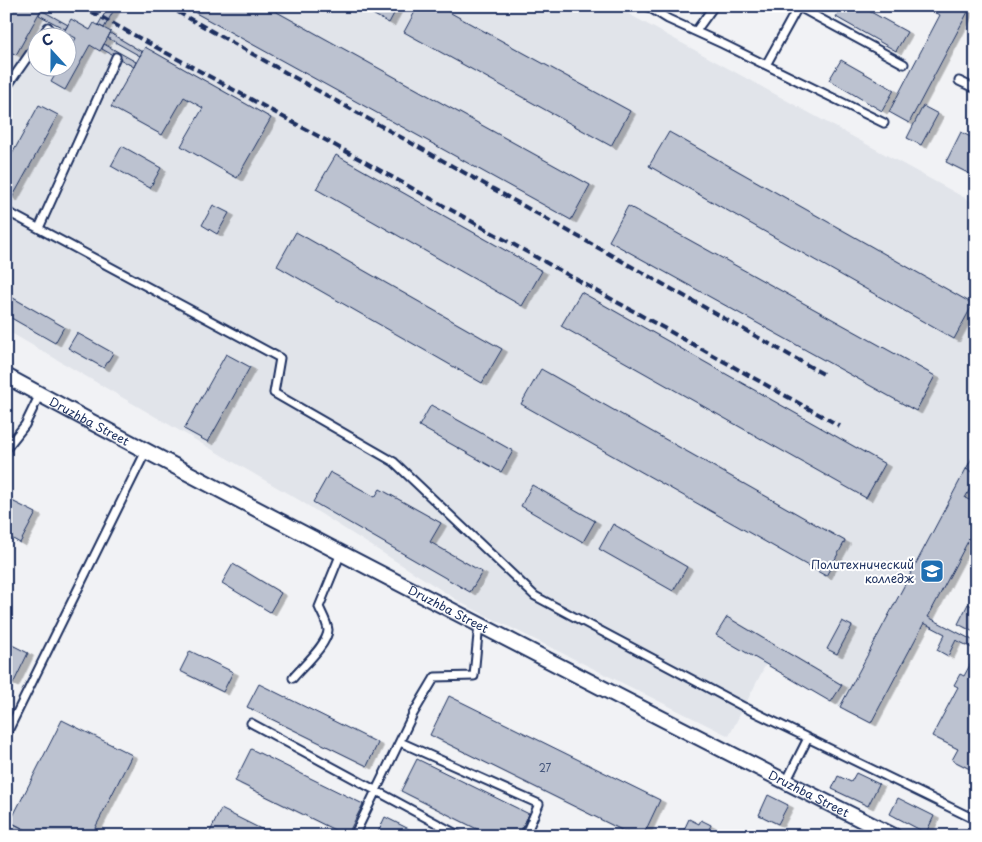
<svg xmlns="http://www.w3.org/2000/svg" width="982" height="842" font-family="'Playpen Sans',sans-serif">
<defs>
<filter id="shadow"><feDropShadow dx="5.5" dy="3" stdDeviation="0" flood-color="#0004"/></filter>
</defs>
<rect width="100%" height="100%" fill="#f1f2f5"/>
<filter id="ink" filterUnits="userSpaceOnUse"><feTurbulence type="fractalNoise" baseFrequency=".02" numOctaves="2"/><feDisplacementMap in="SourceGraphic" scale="10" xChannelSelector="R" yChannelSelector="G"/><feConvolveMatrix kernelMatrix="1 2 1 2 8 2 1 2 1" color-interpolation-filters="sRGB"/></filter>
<g filter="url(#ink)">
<path fill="#e1e4ea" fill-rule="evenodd" d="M 6,6 L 614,6 L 976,204 L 976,451 L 840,707 L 766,664 L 729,736 L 465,605 L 299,500 L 6,330 ZM 38,38 L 68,38 L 68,68 L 38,68 Z"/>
<path fill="#bcc2d0" stroke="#1b2f5e" filter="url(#shadow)" d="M 6,6 L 43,6 L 16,55 L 6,49 Z
M 109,6 L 116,6 L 104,28 L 98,25 Z
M 183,6 L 266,6 L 590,185 L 571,220 Z
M 358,6 L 398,6 L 389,23 Z
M 418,6 L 438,6 L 630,111 L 611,146 L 404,32 Z
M 842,6 L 860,6 L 907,32 L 896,51 L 836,17 Z
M 939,6 L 971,6 L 909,123 L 889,112 L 940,15 L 935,13 Z
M 41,10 L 68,25 L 65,29 L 39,15 Z
M 71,19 L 90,30 L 94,23 L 111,32 L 100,51 L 90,45 L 65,90 L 51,82 L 59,68 L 68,68 L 68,53 L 76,38 L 64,32 Z
M 110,33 L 142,52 L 140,56 L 108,38 Z
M 104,44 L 136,62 L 134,67 L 102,49 Z
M 145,47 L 271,118 L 237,178 L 181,146 L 203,108 L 184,97 L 162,135 L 111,107 Z
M 841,60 L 894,90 L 882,111 L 829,80 Z
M 39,105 L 58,115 L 12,198 L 6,194 L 6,165 Z
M 923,106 L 938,114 L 921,145 L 907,138 Z
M 669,132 L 973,304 L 954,339 L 649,166 Z
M 961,132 L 976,140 L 976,177 L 946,162 Z
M 122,146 L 161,168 L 150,188 L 111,166 Z
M 336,155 L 542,271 L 522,306 L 316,189 Z
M 213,205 L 229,213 L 217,234 L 202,225 Z
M 628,206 L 935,376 L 916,411 L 609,241 Z
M 296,232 L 502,349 L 482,383 L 277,266 Z
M 581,292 L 885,464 L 866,498 L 561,326 Z
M 6,294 L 64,327 L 55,343 L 6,315 Z
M 77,333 L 113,353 L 104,368 L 68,348 Z
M 226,354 L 250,367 L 208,442 L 184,429 Z
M 541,369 L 845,541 L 826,576 L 521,404 Z
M 431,405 L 513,451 L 501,472 L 419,426 Z
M 976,451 L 976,474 L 966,469 Z
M 966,469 L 976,474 L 976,478 L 965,498 L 976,503 L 976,526 L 928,617 L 976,642 L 976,650 L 956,640 L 948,656 L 937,650 L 945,634 L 924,623 L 871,723 L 840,707 Z
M 330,472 L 375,497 L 380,489 L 441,523 L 430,542 L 482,572 L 470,592 L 313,502 Z
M 532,485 L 595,521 L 583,542 L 521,506 Z
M 6,498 L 36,513 L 20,543 L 6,535 Z
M 613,524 L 687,567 L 673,591 L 599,549 Z
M 233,564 L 281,593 L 270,612 L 222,583 Z
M 968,604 L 976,608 L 976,633 L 958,624 Z
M 727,617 L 842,685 L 831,702 L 716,635 Z
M 842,621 L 852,626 L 837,654 L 827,649 Z
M 6,642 L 28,653 L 13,684 L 6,681 Z
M 190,651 L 233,672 L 223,692 L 180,671 Z
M 976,654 L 976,715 L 974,718 L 976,719 L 976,772 L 952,760 L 958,749 L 932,736 L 958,687 L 954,685 L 960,674 L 964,676 Z
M 259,684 L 378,743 L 367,766 L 247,707 Z
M 449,696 L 660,800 L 643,836 L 634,836 L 430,735 Z
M 62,720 L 132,755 L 91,836 L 38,836 L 10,822 Z
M 251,749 L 363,804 L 347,836 L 235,781 Z
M 417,759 L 529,814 L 518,836 L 491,836 L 401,791 Z
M 856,773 L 879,784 L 868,806 L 832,789 L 838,776 L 851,782 Z
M 768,795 L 788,805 L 778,824 L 759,815 Z
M 898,798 L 934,816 L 926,833 L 890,814 Z
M 221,809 L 275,836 L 208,836 Z
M 385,817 L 423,836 L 376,836 Z
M 689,819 L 699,824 L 701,820 L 711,825 L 709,829 L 723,836 L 681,836 Z
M 6,820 L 38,836 L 6,836 Z"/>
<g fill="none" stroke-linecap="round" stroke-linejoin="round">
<g stroke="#1b2f5e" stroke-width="11">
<path id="lane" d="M 647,6 L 668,19 L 723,44 L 884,123
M 797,6 L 904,64
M 696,31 L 714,6
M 41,38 L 48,27
M 766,65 L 798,7
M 959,81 L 976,89
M 6,88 L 38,42
M 6,211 L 280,358 L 274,393 L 394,462 L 535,596 L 744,707 L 976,820
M 39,228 L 116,57
M 6,449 L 25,425 L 40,394
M 293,678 C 302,667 328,644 328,630 C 327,622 322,614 319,607 L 341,553
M 251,723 L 460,836
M 6,735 L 146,451
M 400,742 L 539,804 L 525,836
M 786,782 L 808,738
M 354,836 L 413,714 L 435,677 L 474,676 L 479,624"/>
</g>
<g stroke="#1b2f5e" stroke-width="18">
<g id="street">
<path id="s1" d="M 6,376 C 153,456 302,533 451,610 C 598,686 745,762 894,836"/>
</g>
</g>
<use href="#lane" stroke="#fff" stroke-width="7"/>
<use href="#street" stroke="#fff" stroke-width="14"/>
<path stroke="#1b2f5e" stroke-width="4" stroke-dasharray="8 4" stroke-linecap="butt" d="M 81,6 L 338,147 L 840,426
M 167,6 L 825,375"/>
</g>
</g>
<defs>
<g id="university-square" transform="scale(1.25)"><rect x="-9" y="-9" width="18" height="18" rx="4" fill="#1f6fb2" stroke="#fff"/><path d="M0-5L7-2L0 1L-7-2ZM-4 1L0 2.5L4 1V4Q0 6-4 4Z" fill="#fff"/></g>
</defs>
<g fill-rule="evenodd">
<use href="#university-square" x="932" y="571"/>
</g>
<g text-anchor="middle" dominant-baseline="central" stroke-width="4" stroke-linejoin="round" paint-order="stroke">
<g font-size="10" fill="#43547a">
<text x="545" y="767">27</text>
</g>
<g font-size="12" fill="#1b2f5e" stroke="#fff">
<text stroke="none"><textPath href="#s1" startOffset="95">Druzhba Street</textPath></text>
<text stroke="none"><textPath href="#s1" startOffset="500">Druzhba Street</textPath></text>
<text stroke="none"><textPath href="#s1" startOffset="905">Druzhba Street</textPath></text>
</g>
<g font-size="12" fill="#1b2f5e" stroke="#fff" text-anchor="end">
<text x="914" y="564">Политехнический<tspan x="914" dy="14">колледж</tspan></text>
</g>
</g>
<rect width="982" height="842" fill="none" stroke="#fff" stroke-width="25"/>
<rect x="12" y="12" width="957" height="817" fill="none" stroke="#1b2f5e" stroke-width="2" filter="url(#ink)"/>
<g transform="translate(52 52) rotate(339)"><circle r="24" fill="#ffffff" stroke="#a4acbf"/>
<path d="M0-4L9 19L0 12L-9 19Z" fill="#1f6fb2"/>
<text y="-8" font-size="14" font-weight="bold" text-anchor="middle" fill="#1b2f5e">С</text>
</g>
</svg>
